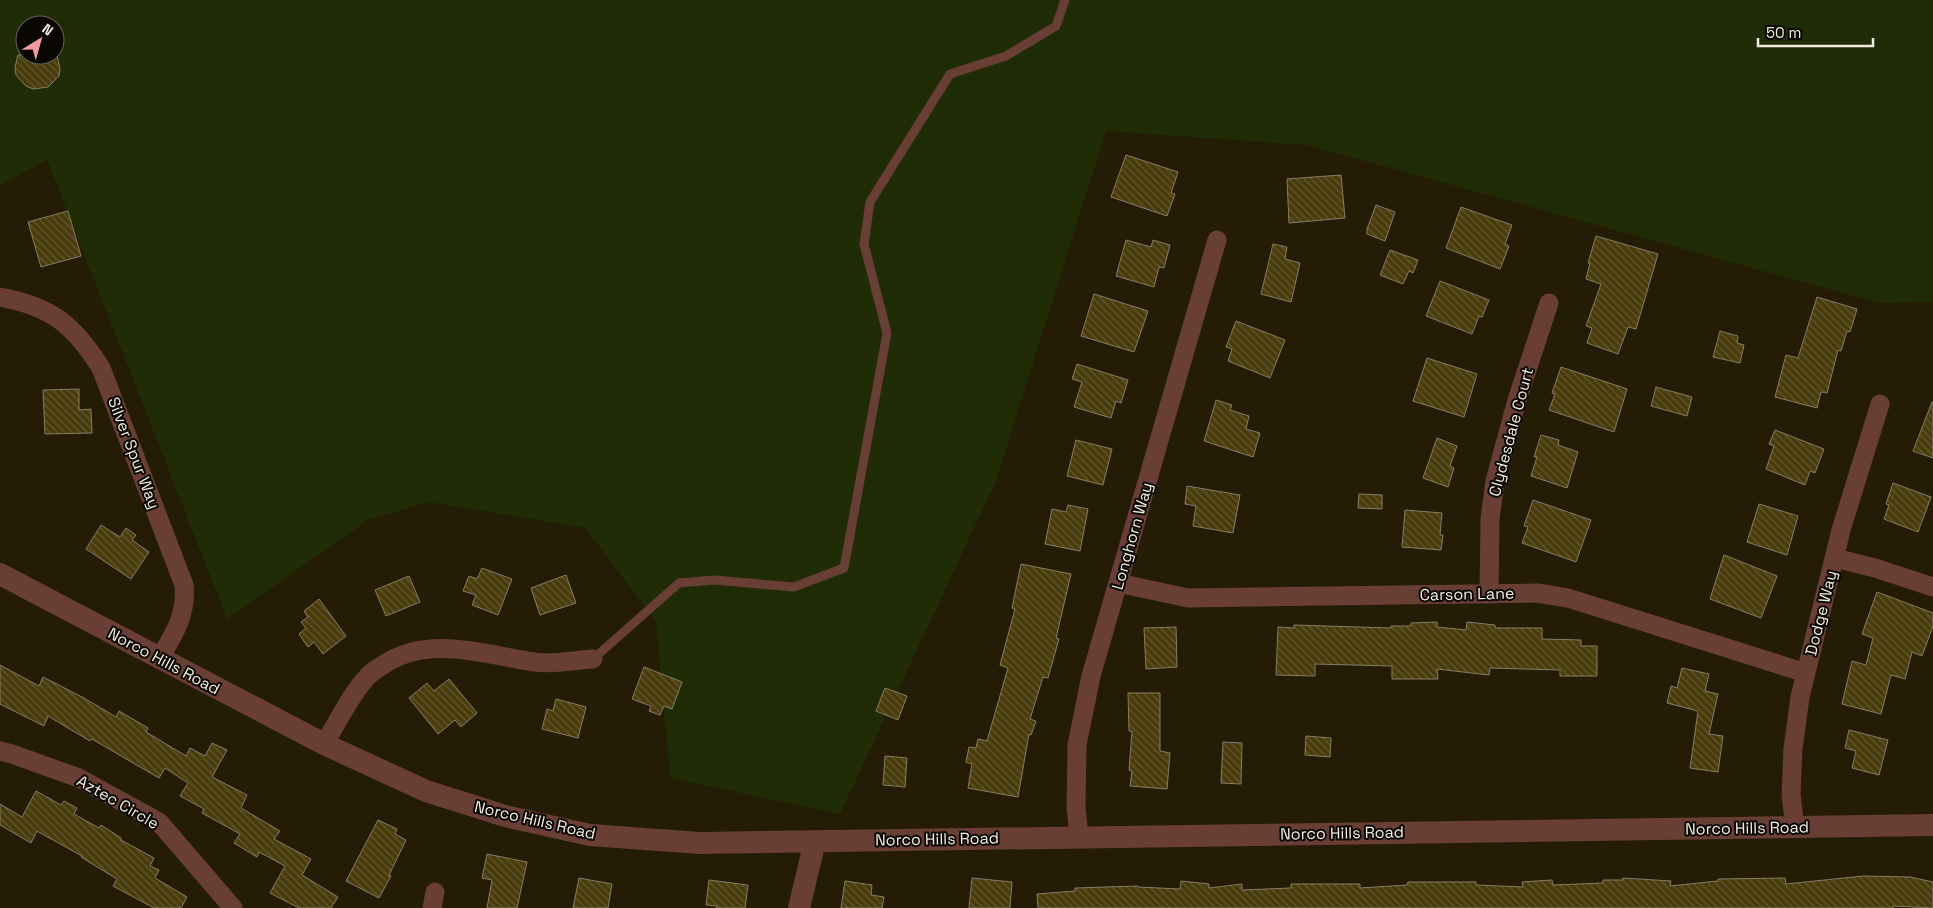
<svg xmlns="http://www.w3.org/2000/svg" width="1933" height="908" font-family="'Space Grotesk',sans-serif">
<defs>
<pattern id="building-back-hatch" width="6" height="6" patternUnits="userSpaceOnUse" patternTransform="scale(1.25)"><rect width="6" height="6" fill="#483b0c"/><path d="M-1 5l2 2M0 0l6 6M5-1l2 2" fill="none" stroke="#63582f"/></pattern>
</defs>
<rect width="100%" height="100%" fill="#241c05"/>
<path fill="#202c06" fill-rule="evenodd" d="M 0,0 L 1933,0 L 1933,302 L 1879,303 L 1307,145 L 1106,131 L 996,481 L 840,814 L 670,778 L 656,621 L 585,528 L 428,502 L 368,520 L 227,619 L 47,160 L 0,185 ZM 25,25 L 55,25 L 55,55 L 25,55 Z"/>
<path fill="url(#building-back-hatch)" stroke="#877e64" d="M 18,55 L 57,55 L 60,69 L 59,76 L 48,87 L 33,89 L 26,86 L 16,75 L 15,67 Z
M 1126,155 L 1178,172 L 1171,193 L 1175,194 L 1167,216 L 1111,197 Z
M 1341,175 L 1345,218 L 1289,223 L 1287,179 Z
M 1376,205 L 1395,212 L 1385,241 L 1367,234 L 1367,229 Z
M 1461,207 L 1512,225 L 1505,244 L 1509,246 L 1500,269 L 1446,248 Z
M 68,211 L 81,256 L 41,267 L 28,222 Z
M 1596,236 L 1658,254 L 1636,329 L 1628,327 L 1618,354 L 1587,343 L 1592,328 L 1586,326 L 1601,284 L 1586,279 L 1590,263 L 1588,263 Z
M 1126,240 L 1151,247 L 1153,240 L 1170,245 L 1164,268 L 1159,267 L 1154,287 L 1116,276 Z
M 1273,244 L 1287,247 L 1285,259 L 1300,263 L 1291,302 L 1261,294 Z
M 1390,250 L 1418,260 L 1413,273 L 1409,271 L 1403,284 L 1380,275 Z
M 1440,281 L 1489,300 L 1482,317 L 1479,316 L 1472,334 L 1426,316 Z
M 1094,294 L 1148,311 L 1134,352 L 1081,336 Z
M 1817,297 L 1857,309 L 1850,332 L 1847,331 L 1841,351 L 1838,350 L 1827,393 L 1821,392 L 1817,408 L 1775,397 L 1786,355 L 1798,358 Z
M 1236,321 L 1285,340 L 1270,378 L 1228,361 L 1232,349 L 1226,347 Z
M 1720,331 L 1738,336 L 1737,343 L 1744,345 L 1740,363 L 1713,357 Z
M 1427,358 L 1477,374 L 1464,417 L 1413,401 Z
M 1077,364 L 1128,380 L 1121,403 L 1116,401 L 1111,418 L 1074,407 L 1082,382 L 1072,379 Z
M 1561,367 L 1627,389 L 1614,432 L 1549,410 L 1555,394 L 1552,393 Z
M 1656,387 L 1692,397 L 1687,416 L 1651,406 Z
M 79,389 L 79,410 L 91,409 L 92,433 L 45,434 L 43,390 Z
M 1216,400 L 1232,405 L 1230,410 L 1249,416 L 1246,429 L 1260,433 L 1253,457 L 1204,441 Z
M 1932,402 L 1933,402 L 1933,458 L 1913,451 Z
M 1775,430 L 1824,449 L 1815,473 L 1810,471 L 1805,485 L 1766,469 L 1774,446 L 1769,444 Z
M 1541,435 L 1559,440 L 1558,445 L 1578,452 L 1567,488 L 1531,476 L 1537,457 L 1534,457 Z
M 1437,438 L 1457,446 L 1450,466 L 1454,468 L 1448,487 L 1423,478 Z
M 1076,440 L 1112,449 L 1103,485 L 1067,476 Z
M 1893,483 L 1931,497 L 1918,532 L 1884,519 L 1889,505 L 1886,504 Z
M 1187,486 L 1240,495 L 1233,533 L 1193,526 L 1196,506 L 1185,504 Z
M 1359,494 L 1382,495 L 1382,509 L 1358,508 Z
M 1533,500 L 1591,520 L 1576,562 L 1522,543 L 1528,527 L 1524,526 Z
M 1759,504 L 1798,516 L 1787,555 L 1747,542 Z
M 1068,505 L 1088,509 L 1080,551 L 1045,544 L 1052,509 L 1066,512 Z
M 1405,510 L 1442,513 L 1440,535 L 1443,535 L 1441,550 L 1402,547 Z
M 101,525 L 120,537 L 126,528 L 136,535 L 132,540 L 149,552 L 131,579 L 86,549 Z
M 1724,555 L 1777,576 L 1761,618 L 1710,599 Z
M 1021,564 L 1071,574 L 1056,638 L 1059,639 L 1048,678 L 1043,677 L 1030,719 L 1036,721 L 1031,735 L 1029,734 L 1018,797 L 968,788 L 972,764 L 966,762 L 969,747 L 976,748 L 978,739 L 987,741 L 1008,668 L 1000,665 L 1015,609 L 1012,608 Z
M 482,568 L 512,579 L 498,615 L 472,605 L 476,595 L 463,591 L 469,576 L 477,579 Z
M 566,575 L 576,603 L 540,615 L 531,588 Z
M 409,576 L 420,602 L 386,616 L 375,590 Z
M 1877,592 L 1933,613 L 1933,626 L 1922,656 L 1912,652 L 1905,679 L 1891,675 L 1881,714 L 1842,704 L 1852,661 L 1866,665 L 1873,638 L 1862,634 Z
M 319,599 L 346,636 L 323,654 L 314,642 L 308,647 L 299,634 L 306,628 L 301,622 L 308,617 L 304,611 Z
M 1437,622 L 1437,627 L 1466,630 L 1467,622 L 1495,625 L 1495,628 L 1542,628 L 1542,639 L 1581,640 L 1581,646 L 1597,646 L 1597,676 L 1560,676 L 1560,670 L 1490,668 L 1489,675 L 1437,669 L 1438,679 L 1392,679 L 1392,666 L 1315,664 L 1315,676 L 1276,675 L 1278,627 L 1294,628 L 1294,625 L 1391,628 L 1391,626 L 1411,626 L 1411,623 Z
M 1176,627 L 1177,667 L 1146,669 L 1144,628 Z
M 0,665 L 39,686 L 43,677 L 84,698 L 116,717 L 119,711 L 148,728 L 146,732 L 186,756 L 190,748 L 205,756 L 212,743 L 227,750 L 212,777 L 247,795 L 241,808 L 280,831 L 274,839 L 311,859 L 302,875 L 338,897 L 331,908 L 299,908 L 270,893 L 285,866 L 259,852 L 257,857 L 234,843 L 240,834 L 202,813 L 204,809 L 180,796 L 188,783 L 165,768 L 159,778 L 92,739 L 90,741 L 48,716 L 44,726 L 0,704 Z
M 644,667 L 682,682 L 672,709 L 664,706 L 660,715 L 649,711 L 651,706 L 632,699 Z
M 1682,668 L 1709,674 L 1705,691 L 1718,694 L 1709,734 L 1723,736 L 1718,772 L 1690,768 L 1698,711 L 1667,703 L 1671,686 L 1677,688 Z
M 449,679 L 477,713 L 461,727 L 455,720 L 438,734 L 409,698 L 427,683 L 434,691 Z
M 885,688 L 907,696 L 898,720 L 876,711 Z
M 1128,693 L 1160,693 L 1160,751 L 1170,753 L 1167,789 L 1130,786 L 1132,771 L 1129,770 L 1132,731 L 1129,731 Z
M 556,699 L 586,707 L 578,738 L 542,729 L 547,709 L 553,711 Z
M 1849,730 L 1888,740 L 1879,775 L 1852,768 L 1856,751 L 1845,748 Z
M 1306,736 L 1331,738 L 1330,757 L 1305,755 Z
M 1223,742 L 1242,743 L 1241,784 L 1221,783 Z
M 885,756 L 907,758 L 905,787 L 883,785 Z
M 36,791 L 61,805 L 64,801 L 77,808 L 74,814 L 99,828 L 101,825 L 121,838 L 121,840 L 154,858 L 150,866 L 159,870 L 155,878 L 187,897 L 181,908 L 154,908 L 113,886 L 117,879 L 81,857 L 82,856 L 37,831 L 31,843 L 0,825 L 0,804 L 22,817 Z
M 378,820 L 397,829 L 395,834 L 406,840 L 389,875 L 391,876 L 379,898 L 346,881 Z
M 487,854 L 527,862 L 517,908 L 487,908 L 492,880 L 482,878 Z
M 1863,876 L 1910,877 L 1933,882 L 1933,908 L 1893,906 L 1893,908 L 1038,908 L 1037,894 L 1075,891 L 1075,888 L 1138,886 L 1138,887 L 1180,889 L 1181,881 L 1209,884 L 1209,888 L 1242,884 L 1242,890 L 1291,888 L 1291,884 L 1360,884 L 1360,888 L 1407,885 L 1408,882 L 1476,882 L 1476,885 L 1523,887 L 1522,882 L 1552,880 L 1553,885 L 1603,883 L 1603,880 L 1623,880 L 1623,878 L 1671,881 L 1670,886 L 1718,881 L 1718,879 L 1785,878 L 1786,884 Z
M 579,878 L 612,884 L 608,908 L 573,908 Z
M 972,878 L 1012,882 L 1010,908 L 969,908 Z
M 709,880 L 748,885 L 745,908 L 716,908 L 717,906 L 706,905 Z
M 845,881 L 872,885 L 871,895 L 884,897 L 882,908 L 841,908 Z"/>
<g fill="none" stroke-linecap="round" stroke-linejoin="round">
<path stroke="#693e35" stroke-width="9" d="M 593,659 L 679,583 L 714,580 L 794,587 L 844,568 L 887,333 L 864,244 L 870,202 L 950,74 L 1006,56 L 1056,26 L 1065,0"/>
<path stroke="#693e35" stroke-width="19" d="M 0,297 C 51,306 74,325 101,368 L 184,585 C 187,615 174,634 159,659
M 1835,558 L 1875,568 L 1933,587
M 1118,583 L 1188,598 L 1537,593 L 1568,598 L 1806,673
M 1489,594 L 1490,519 L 1495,481 L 1517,400 L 1549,303
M 324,744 C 338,722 350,695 368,676 C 372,672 378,668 383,665 C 429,634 485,655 535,662 C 553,665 574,660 593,659
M 0,751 L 12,754 L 79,778 L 159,822 L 233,908
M 1795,827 L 1791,795 L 1793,749 L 1800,697 L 1841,530 L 1880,404
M 1079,836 L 1076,807 L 1077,745 L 1091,676 L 1217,240
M 432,908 L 435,892"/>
<path stroke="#693e35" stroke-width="22" d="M 0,574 L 324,744 L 426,791 L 505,816 L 590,835 L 700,843 L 1933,825
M 799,908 L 815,841"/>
</g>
<g text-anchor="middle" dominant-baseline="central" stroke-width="4" stroke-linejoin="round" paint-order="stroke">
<g font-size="16" fill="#f1eddf" stroke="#0a0702">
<text transform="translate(1511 432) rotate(-75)">Clydesdale Court</text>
<text transform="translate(134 453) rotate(69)">Silver Spur Way</text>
<text transform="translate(1132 536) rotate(-74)">Longhorn Way</text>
<text transform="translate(1467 594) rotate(-1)">Carson Lane</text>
<text transform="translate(1821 613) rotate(-76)">Dodge Way</text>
<text transform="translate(164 661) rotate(28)">Norco Hills Road</text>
<text transform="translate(118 802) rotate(30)">Aztec Circle</text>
<text transform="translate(535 820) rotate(13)">Norco Hills Road</text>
<text transform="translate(1747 828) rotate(-1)">Norco Hills Road</text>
<text transform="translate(1342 833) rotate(-1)">Norco Hills Road</text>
<text transform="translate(937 839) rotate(-1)">Norco Hills Road</text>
</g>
</g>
<g transform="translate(40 40) rotate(37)"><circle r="24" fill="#0a0702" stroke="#66635a"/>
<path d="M0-4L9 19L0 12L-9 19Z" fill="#f49aa1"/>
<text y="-8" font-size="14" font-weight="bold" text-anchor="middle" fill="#f1eddf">N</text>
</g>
<path d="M1758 38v8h115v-8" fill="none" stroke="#f1eddf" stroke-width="2.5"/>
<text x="1766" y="38" font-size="15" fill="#f1eddf" stroke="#0a0702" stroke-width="4" paint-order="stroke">50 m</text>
</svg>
